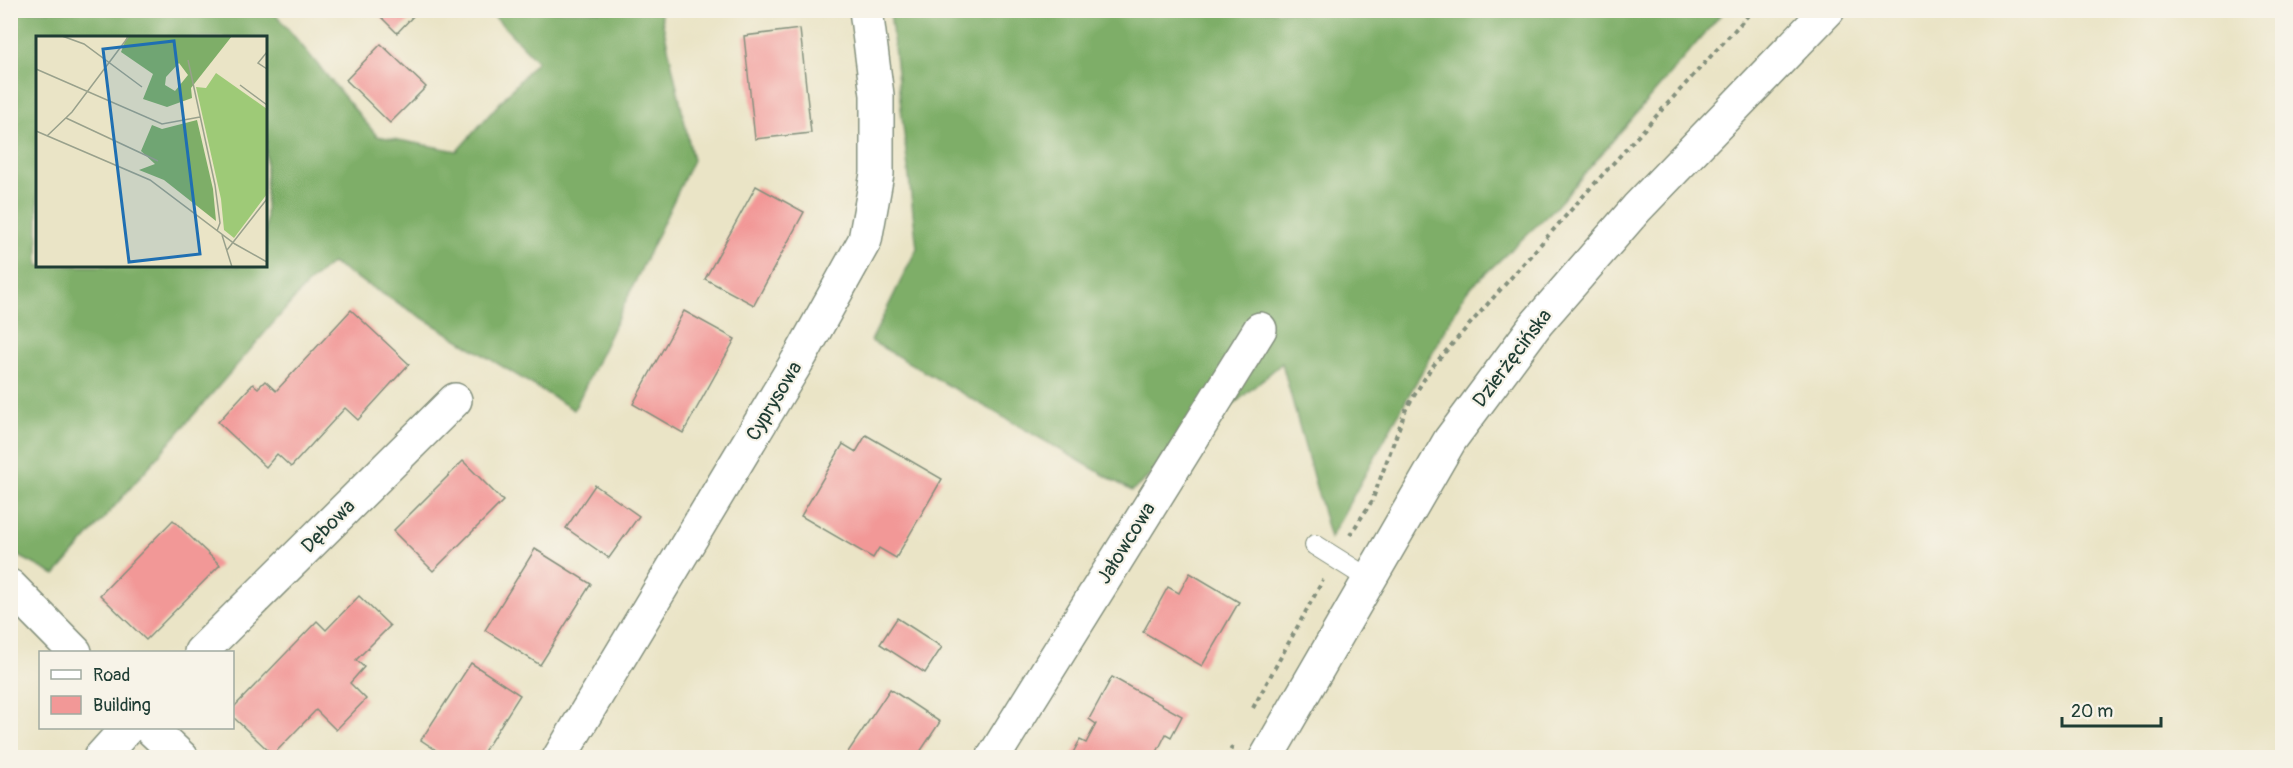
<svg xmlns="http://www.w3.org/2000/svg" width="2293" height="768" font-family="Pangolin,sans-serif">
<rect width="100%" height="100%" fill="#f7f3e8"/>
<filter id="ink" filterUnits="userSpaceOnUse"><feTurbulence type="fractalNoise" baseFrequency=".0167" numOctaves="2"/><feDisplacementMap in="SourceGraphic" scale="12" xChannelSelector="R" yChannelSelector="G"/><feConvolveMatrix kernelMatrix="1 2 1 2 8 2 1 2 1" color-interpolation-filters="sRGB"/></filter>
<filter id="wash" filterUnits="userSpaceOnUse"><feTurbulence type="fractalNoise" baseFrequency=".008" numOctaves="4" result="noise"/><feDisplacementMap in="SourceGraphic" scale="24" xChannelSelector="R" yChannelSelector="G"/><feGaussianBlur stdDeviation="1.35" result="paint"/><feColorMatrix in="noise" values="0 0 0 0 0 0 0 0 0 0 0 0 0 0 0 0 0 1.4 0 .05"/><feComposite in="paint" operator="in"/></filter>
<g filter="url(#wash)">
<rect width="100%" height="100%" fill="#eae4c6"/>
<path fill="#7eae68" stroke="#4e764e" stroke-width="1.5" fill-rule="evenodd" d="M 10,11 L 273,11 L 377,136 L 457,151 L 537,61 L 489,11 L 660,11 L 693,160 L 574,410 L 332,263 L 308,283 L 55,575 L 11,552 ZM 38,38 L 266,38 L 266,266 L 38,266 Z
M 890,11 L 1724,11 L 1556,207 L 1466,292 L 1330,538 L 1282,363 L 1132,491 L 871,341 L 917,248 Z"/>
<g id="blocks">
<path fill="#f29897" d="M 374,10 L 419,10 L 397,33 Z
M 800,29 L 811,133 L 755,139 L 744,36 Z
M 381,44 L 426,87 L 390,123 L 346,80 Z
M 756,186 L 804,212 L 754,305 L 705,279 Z
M 351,310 L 409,364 L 358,420 L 345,408 L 291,467 L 277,454 L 266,467 L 218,422 L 253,384 L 258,388 L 265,381 L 276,391 Z
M 684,311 L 735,339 L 683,433 L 633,404 Z
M 866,435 L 942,479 L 896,558 L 879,548 L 873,558 L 801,516 L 843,444 L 856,452 Z
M 463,461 L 503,501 L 433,571 L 393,531 Z
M 595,485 L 639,516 L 609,558 L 566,528 Z
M 173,520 L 220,565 L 146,640 L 100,595 Z
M 535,549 L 591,584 L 540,665 L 485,630 Z
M 1190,573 L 1239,602 L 1202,666 L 1143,632 L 1168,587 L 1179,593 Z
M 359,596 L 390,626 L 356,660 L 364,667 L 350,683 L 366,699 L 336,730 L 316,710 L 273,755 L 232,716 L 232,709 L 317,621 L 326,630 Z
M 897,618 L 942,647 L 925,673 L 880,644 Z
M 471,663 L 520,695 L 480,758 L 448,758 L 421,740 Z
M 1112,677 L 1182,716 L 1171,737 L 1166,734 L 1154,758 L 1070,758 L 1080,740 L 1086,743 L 1096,724 L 1089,719 Z
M 890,689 L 940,722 L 916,758 L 844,758 Z"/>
</g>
</g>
<g filter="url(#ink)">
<use href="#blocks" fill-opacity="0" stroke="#84907d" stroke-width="1.5"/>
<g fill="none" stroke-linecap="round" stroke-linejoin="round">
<g stroke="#84907d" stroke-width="22">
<path id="lane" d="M 1315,545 L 1369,579"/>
</g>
<g stroke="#84907d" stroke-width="36">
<path id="street" d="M 10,586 L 75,652
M 201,652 L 455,400
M 150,728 L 182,758
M 100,758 L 127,728
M 559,758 L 801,355 L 865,240 L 877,174 L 877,95 L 866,10
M 993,758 L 1260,329"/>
</g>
<g stroke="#84907d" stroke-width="36">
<path id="secondary" d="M 1266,758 L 1450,440 L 1537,323 L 1637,208 L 1828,10"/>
</g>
<path stroke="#84907d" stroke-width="4" stroke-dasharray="4.5 4.5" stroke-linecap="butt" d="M 1350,535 L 1372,501 L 1406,409 L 1431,368 L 1586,193 L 1753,10
M 1253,708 L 1323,580
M 1226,758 L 1234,744"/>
<use href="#lane" stroke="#fff" stroke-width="20"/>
<use href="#street" stroke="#fff" stroke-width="33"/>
<use href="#secondary" stroke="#fff" stroke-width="33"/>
</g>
</g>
<g text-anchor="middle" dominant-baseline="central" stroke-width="4.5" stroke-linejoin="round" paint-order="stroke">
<g font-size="20" fill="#1f3d34" stroke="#f7f3e8">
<text transform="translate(1512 358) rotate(-53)">Dzierżęcińska</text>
<text transform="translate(774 401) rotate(-59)">Cyprysowa</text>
<text transform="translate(328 526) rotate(-45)">Dębowa</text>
<text transform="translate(1126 543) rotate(-58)">Jałowcowa</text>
</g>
</g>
<g transform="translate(36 36)">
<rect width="231" height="231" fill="#eae4c6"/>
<path d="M 180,37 L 231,73 L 231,158 L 198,202 L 188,194 L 185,163 L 160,51 L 170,52 Z" fill="#9eca77"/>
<path d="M 91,0 L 196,0 L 155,52 L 156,62 L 131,71 L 107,63 L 117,38 L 85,16 ZM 143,27 L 152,39 L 139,55 L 129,49 L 130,41 ZM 161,84 L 177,153 L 180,185 L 128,144 L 103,134 L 119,128 L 105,115 L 116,89 L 126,93 Z" fill="#7eae68" fill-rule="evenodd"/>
<path fill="none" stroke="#99a18c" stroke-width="1.5" d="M 26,0 L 48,8 L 106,51M 231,16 L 222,27 L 231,33M 152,24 L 179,149 L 184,187 L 181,195M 0,33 L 126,88 L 164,81M 204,49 L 231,69M 30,82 L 122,125M 0,95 L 114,144 L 199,208 L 231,226M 11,100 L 36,76 L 93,0M 186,199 L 196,231M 191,214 L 231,163"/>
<path fill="#1f6fb2" fill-opacity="0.15" stroke="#1f6fb2" stroke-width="3" d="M 138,5 L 164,218 L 93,226 L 67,13 Z"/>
<rect width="231" height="231" fill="none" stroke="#1f3d34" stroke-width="3"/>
</g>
<rect width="2293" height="768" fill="none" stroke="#f7f3e8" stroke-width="36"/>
<rect x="39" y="651" width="195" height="78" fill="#f7f3e8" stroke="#a1aaa0" stroke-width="1.5"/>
<rect x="51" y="670" width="30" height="9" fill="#ffffff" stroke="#a1aaa0" stroke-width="1.5"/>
<text x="93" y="681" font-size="18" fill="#1f3d34">Road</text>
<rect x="51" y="696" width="30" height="18" fill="#f29897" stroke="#a1aaa0" stroke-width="1.5"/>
<text x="93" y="711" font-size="18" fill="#1f3d34">Building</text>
<path d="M2062 717v9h99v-9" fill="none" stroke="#1f3d34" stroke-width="3"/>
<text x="2071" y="717" font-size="18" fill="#1f3d34" stroke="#f7f3e8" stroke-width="4.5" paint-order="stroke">20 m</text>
</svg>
